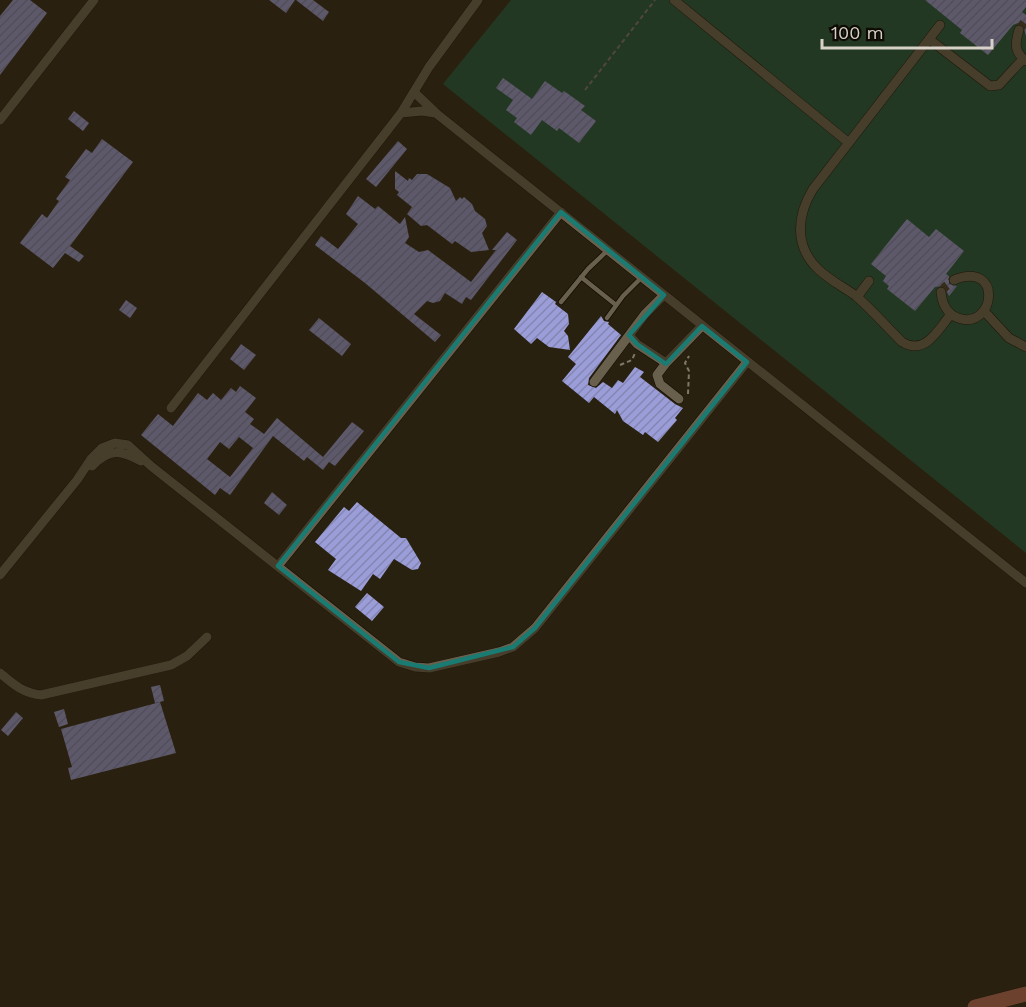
<svg xmlns="http://www.w3.org/2000/svg" width="1026" height="1007" font-family="'Work Sans',sans-serif">
<defs>
<pattern id="building-hatch" width="6" height="6" patternUnits="userSpaceOnUse" patternTransform="scale(1.5)"><rect width="6" height="6" fill="#9b9dd9"/><path d="M-1 1l2-2M0 6l6-6M5 7l2-2" fill="none" stroke="#8486b2"/></pattern>
</defs>
<rect width="100%" height="100%" fill="#292110"/>
<path fill="#1b5438" d="M 511,0 L 1026,0 L 1026,553 L 443,84 Z"/>
<path fill="url(#building-hatch)" fill-rule="evenodd" d="M 13,0 L 30,0 L 47,13 L 0,75 L 0,16 Z
M 269,0 L 295,0 L 286,13 Z
M 296,0 L 313,0 L 329,12 L 323,21 Z
M 925,0 L 1026,0 L 1026,7 L 1022,12 L 1026,15 L 1026,36 L 1023,25 L 1018,23 L 1013,25 L 988,55 L 960,33 L 962,30 Z
M 503,78 L 532,99 L 545,81 L 562,93 L 564,91 L 585,106 L 581,110 L 596,121 L 579,143 L 559,128 L 557,131 L 542,120 L 531,135 L 514,122 L 517,118 L 506,110 L 513,100 L 496,88 Z
M 74,111 L 89,123 L 83,131 L 68,119 Z
M 102,139 L 133,162 L 70,246 L 84,256 L 79,262 L 65,253 L 53,268 L 20,243 L 42,214 L 47,218 L 59,201 L 56,199 L 70,180 L 65,177 L 86,149 L 92,153 Z
M 398,141 L 407,149 L 376,187 L 366,179 Z
M 395,171 L 408,181 L 409,178 L 412,180 L 417,174 L 427,174 L 450,188 L 456,201 L 460,197 L 462,199 L 464,197 L 472,204 L 475,211 L 485,219 L 487,226 L 482,233 L 489,250 L 471,252 L 455,241 L 452,244 L 427,225 L 421,226 L 407,214 L 412,207 L 397,195 L 399,192 L 395,189 Z
M 358,196 L 375,209 L 378,206 L 400,224 L 405,217 L 409,237 L 405,243 L 419,252 L 428,250 L 471,282 L 496,250 L 492,250 L 507,232 L 517,240 L 471,300 L 466,297 L 462,304 L 445,293 L 440,301 L 433,303 L 427,301 L 414,314 L 441,335 L 435,342 L 365,283 L 315,245 L 321,236 L 338,249 L 358,224 L 346,214 Z
M 907,219 L 929,237 L 936,229 L 964,251 L 946,274 L 949,276 L 949,284 L 957,286 L 949,296 L 944,286 L 935,287 L 915,311 L 887,289 L 889,286 L 883,281 L 886,276 L 871,264 Z
M 542,292 L 556,302 L 555,304 L 568,314 L 569,324 L 564,331 L 568,336 L 570,350 L 549,347 L 537,338 L 531,344 L 514,329 Z
M 126,300 L 137,308 L 130,318 L 119,310 Z
M 601,316 L 604,321 L 609,322 L 608,324 L 621,335 L 589,378 L 588,385 L 596,388 L 603,382 L 612,388 L 618,380 L 623,383 L 635,367 L 644,372 L 640,377 L 675,404 L 683,408 L 675,418 L 677,420 L 658,442 L 645,432 L 643,435 L 623,421 L 617,410 L 615,414 L 594,397 L 589,403 L 562,381 L 576,364 L 568,357 Z
M 319,318 L 351,344 L 342,356 L 309,330 Z
M 241,344 L 256,355 L 244,370 L 230,359 Z
M 240,386 L 256,398 L 245,412 L 254,419 L 250,424 L 264,434 L 277,418 L 323,457 L 352,422 L 364,431 L 335,466 L 329,462 L 323,470 L 307,457 L 304,461 L 273,436 L 230,495 L 220,488 L 215,495 L 141,435 L 158,414 L 173,426 L 198,393 L 207,400 L 213,393 L 221,400 L 231,388 L 236,392 ZM 239,437 L 253,448 L 230,477 L 207,459 L 220,442 L 229,449 Z
M 272,492 L 287,505 L 279,515 L 264,503 Z
M 357,502 L 401,538 L 406,538 L 421,563 L 418,569 L 412,570 L 394,559 L 380,579 L 373,574 L 361,591 L 328,570 L 336,559 L 315,542 L 344,507 L 349,511 Z
M 367,593 L 384,607 L 372,621 L 355,607 Z
M 160,685 L 164,701 L 155,703 L 151,687 Z
M 160,702 L 176,753 L 71,780 L 68,768 L 72,767 L 61,729 Z
M 64,709 L 68,724 L 59,727 L 54,712 Z
M 16,712 L 23,718 L 8,736 L 1,730 Z"/>
<g fill="none" stroke-linecap="round" stroke-linejoin="round">
<path stroke="#433b2b" stroke-width="9" stroke-dasharray="9 4.5" stroke-linecap="butt" d="M 1019,30 L 1026,20
M 941,292 L 945,287 L 954,280"/>
<g stroke="#110a00" stroke-width="6">
<path id="service" d="M 581,277 L 616,305
M 561,302 L 588,269 L 608,250
M 607,318 L 623,296 L 642,277"/>
</g>
<g stroke="#110a00" stroke-width="10">
<path id="minor" d="M 674,0 L 849,143
M 940,25 L 813,189 C 797,215 794,246 818,269 C 829,280 844,287 856,296 C 872,310 887,327 902,342 C 925,356 938,330 951,314
M 1019,30 C 1015,43 1014,52 1026,61
M 929,39 L 990,86 L 999,85 L 1023,59
M 414,92 L 437,114 L 1026,583
M 401,113 L 422,111 L 435,113
M 0,120 L 94,0
M 941,292 C 942,303 947,314 958,318 C 995,331 1004,260 954,280
M 857,297 L 869,281
M 984,311 L 1009,338 L 1026,347
M 629,335 L 637,344 L 666,363
M 594,382 L 645,314 L 664,295
M 679,399 L 660,384 L 657,375 L 666,363 L 702,326
M 171,408 L 401,113 L 429,67 L 478,0
M 92,466 C 110,448 120,450 141,461
M 278,566 L 561,212
M 0,575 L 77,480 L 91,459 L 102,448 L 115,443 L 128,445 L 151,466 L 399,662 L 415,667 L 429,668 L 499,652 L 513,647 L 535,628 L 747,362
M 0,673 C 13,684 23,693 41,695 L 171,665 L 187,656 L 207,637"/>
</g>
<g stroke="#110a00" stroke-width="16">
<path id="primary" d="M 975,1007 L 1026,994"/>
</g>
<path stroke="#7e776a" stroke-width="2" stroke-dasharray="4.5 3" stroke-linecap="butt" d="M 585,90 L 655,0
M 620,365 L 632,360 L 635,353
M 688,394 L 689,371 L 685,363 L 689,356"/>
<use href="#service" stroke="#685f4c" stroke-width="4.5"/>
<use href="#minor" stroke="#685f4c" stroke-width="9"/>
<use href="#primary" stroke="#bd6c53" stroke-width="15"/>
</g>
<path d="M0 0H1026V1007H0ZM 561,212 L 664,295 L 629,335 L 637,344 L 666,364 L 702,326 L 747,362 L 535,628 L 513,647 L 429,668 L 399,662 L 278,566 Z" fill="#292110" fill-opacity=".55" fill-rule="evenodd"/>
<path fill="none" stroke="#197b72" stroke-width="4.5" stroke-linejoin="round" d="M 561,212 L 664,295 L 629,335 L 637,344 L 666,364 L 702,326 L 747,362 L 535,628 L 513,647 L 429,668 L 399,662 L 278,566 Z"/>
<path d="M822 39v9h170v-9" fill="none" stroke="#d7d1c7" stroke-width="3"/>
<text x="831" y="39" font-size="18" fill="#d7d1c7" stroke="#0e0b05" stroke-width="4.5" paint-order="stroke">100 m</text>
</svg>
